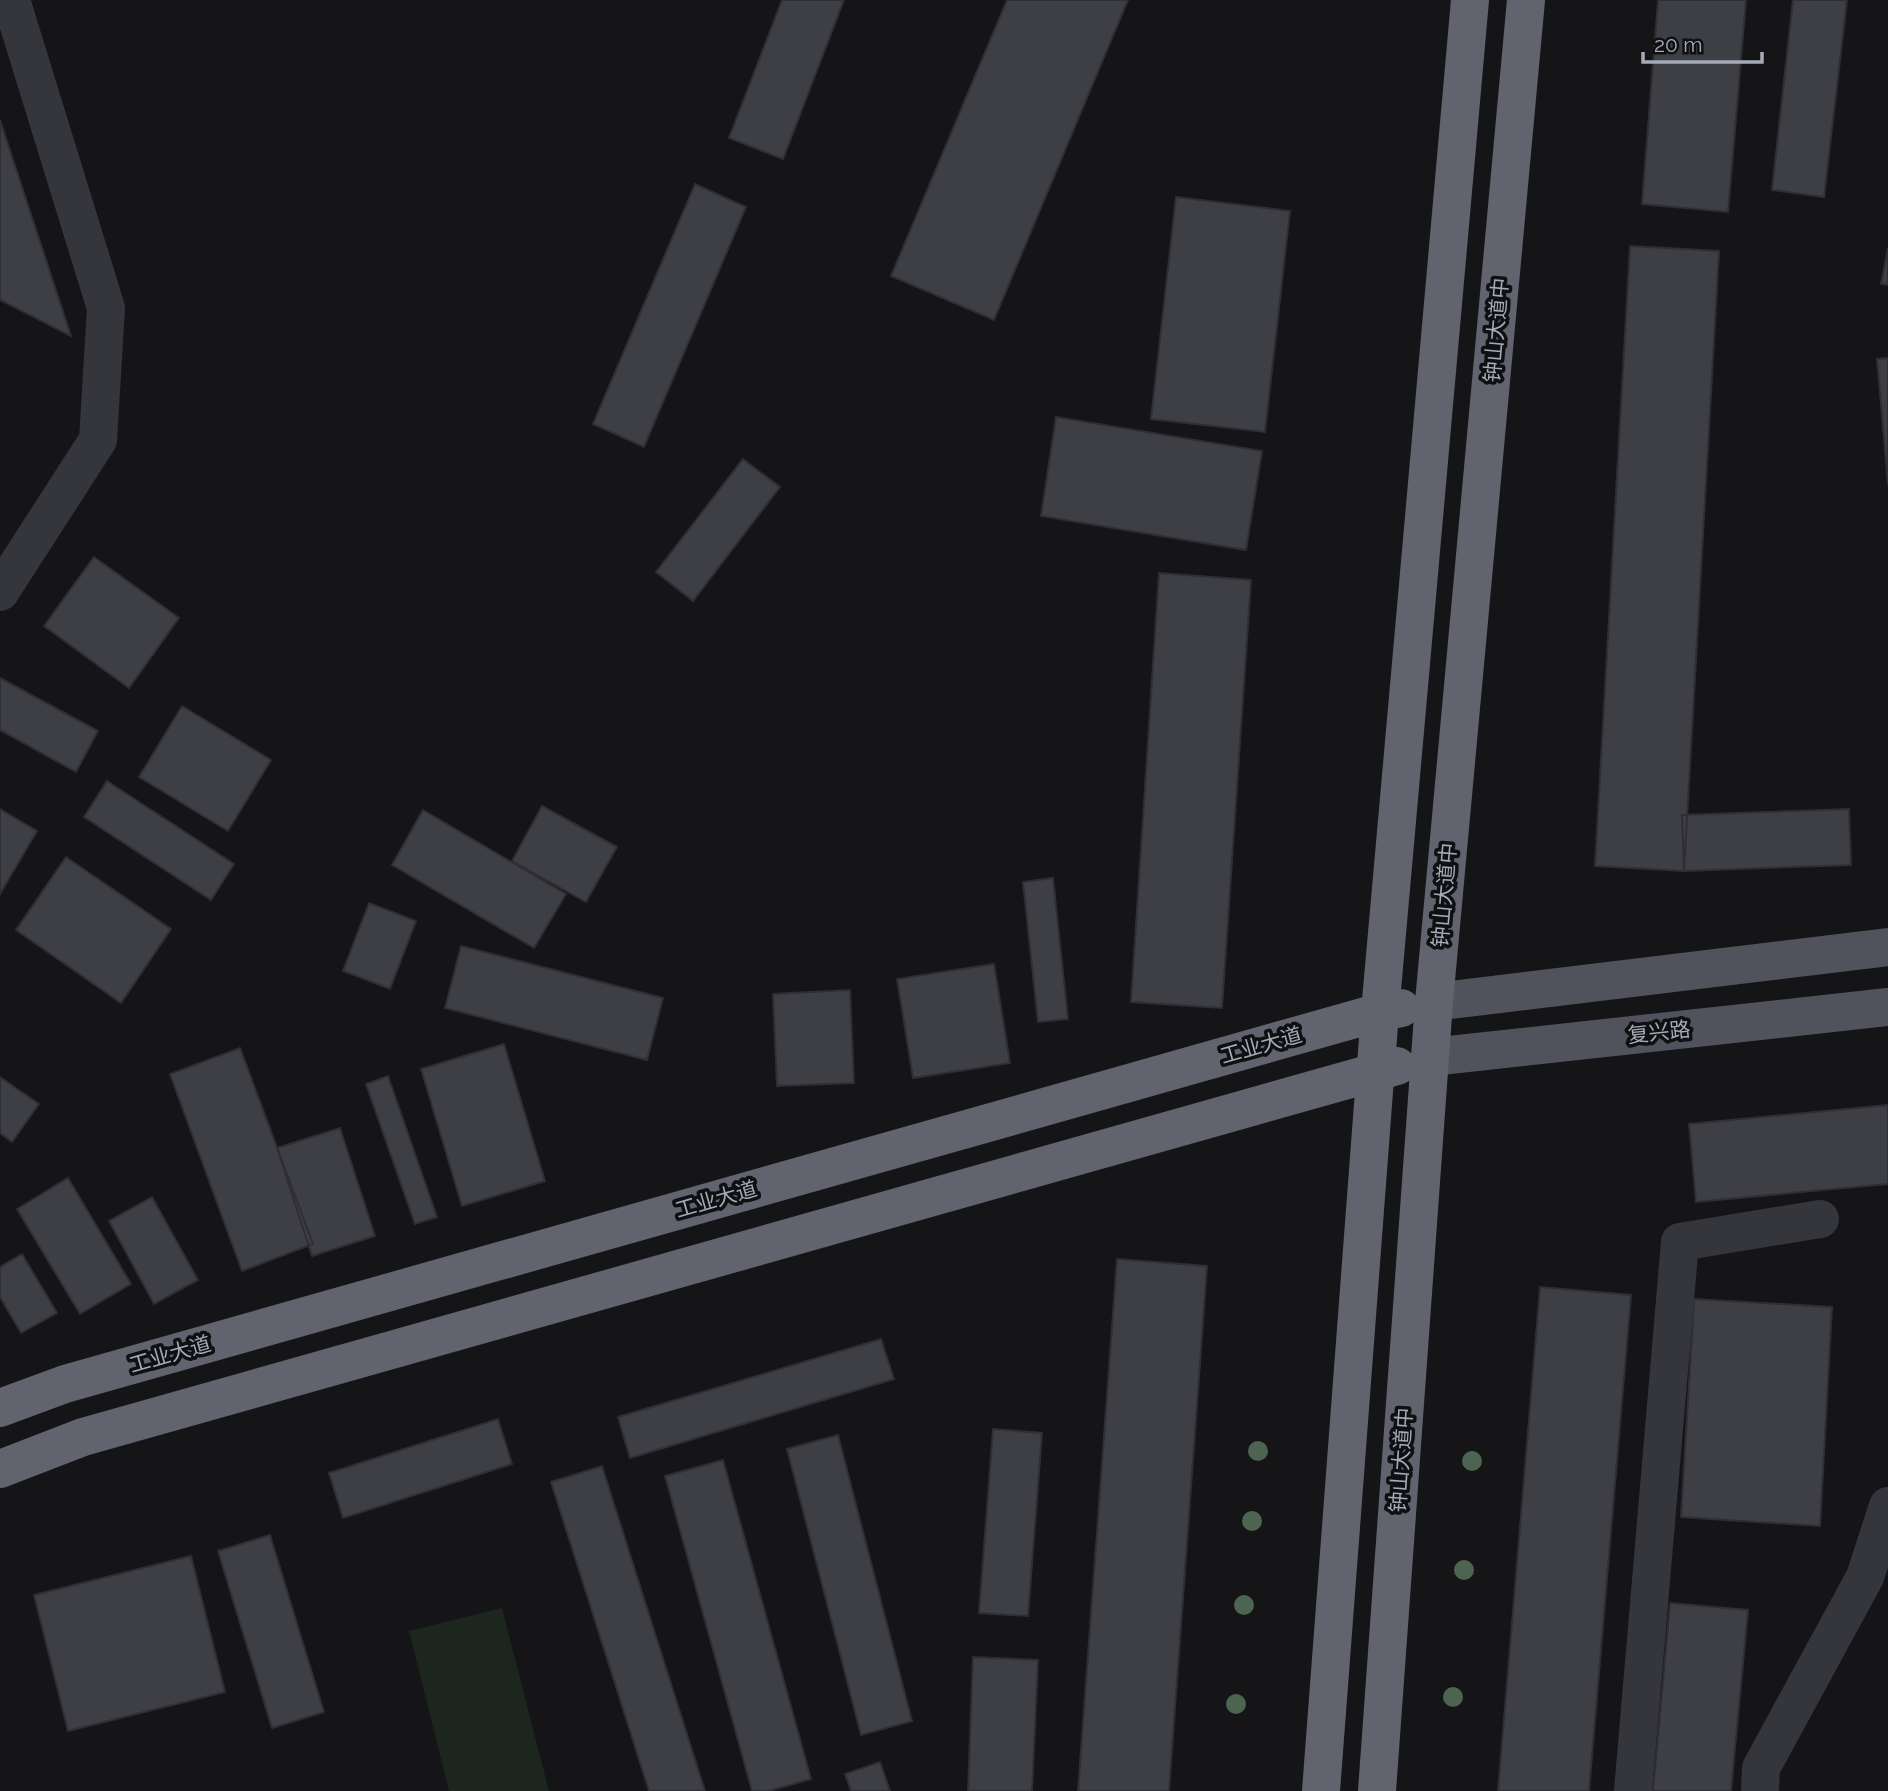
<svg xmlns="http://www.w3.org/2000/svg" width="1888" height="1791" font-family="Raleway,'Noto Sans SC',sans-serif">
<rect width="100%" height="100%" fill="#151517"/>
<path fill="#1c251e" d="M 502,1608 L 549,1791 L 449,1791 L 409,1631 Z"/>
<path fill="#3e3f44" stroke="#2f2f33" stroke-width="2" d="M 782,0 L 844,0 L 783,159 L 729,138 Z
M 1007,0 L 1128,0 L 994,320 L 891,276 Z
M 1658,0 L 1746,0 L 1728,212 L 1642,204 Z
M 1793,0 L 1847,0 L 1824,197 L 1772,190 Z
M 0,120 L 71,336 L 0,300 Z
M 695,184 L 746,207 L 644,447 L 593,424 Z
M 1176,197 L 1290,211 L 1265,432 L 1151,419 Z
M 1630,246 L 1719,251 L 1684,871 L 1595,866 Z
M 1888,248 L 1888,285 L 1881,284 Z
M 1888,358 L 1888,485 L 1877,359 Z
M 1056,417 L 1262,451 L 1246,550 L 1041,516 Z
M 743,459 L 780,487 L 693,601 L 656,572 Z
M 94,557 L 179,618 L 129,688 L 44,626 Z
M 1159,573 L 1251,580 L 1222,1008 L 1131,1002 Z
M 0,678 L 98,731 L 76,772 L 0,730 Z
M 182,706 L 271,760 L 228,831 L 139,777 Z
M 107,781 L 234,864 L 211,900 L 84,817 Z
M 542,806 L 617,847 L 586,902 L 512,861 Z
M 0,809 L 37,831 L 0,894 Z
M 1849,809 L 1851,865 L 1684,871 L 1682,815 Z
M 423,810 L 566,894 L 534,948 L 392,865 Z
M 66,857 L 171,929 L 121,1003 L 16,930 Z
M 1053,878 L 1068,1019 L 1038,1022 L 1023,882 Z
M 369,903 L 416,921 L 390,989 L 343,971 Z
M 461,946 L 663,998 L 647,1060 L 445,1008 Z
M 994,964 L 1010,1063 L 913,1078 L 897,979 Z
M 850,990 L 854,1083 L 777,1086 L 773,994 Z
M 504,1044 L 545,1181 L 462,1206 L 421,1069 Z
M 240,1048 L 313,1244 L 242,1271 L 170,1074 Z
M 388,1076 L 437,1217 L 415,1224 L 366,1084 Z
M 0,1077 L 39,1104 L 12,1142 L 0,1133 Z
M 1888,1105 L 1888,1184 L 1696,1202 L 1689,1124 Z
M 340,1128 L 375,1236 L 312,1256 L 277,1148 Z
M 68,1178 L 131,1284 L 80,1314 L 17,1209 Z
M 152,1197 L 198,1280 L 154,1304 L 109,1221 Z
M 22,1254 L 57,1313 L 21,1333 L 0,1297 L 0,1267 Z
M 1117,1259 L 1207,1266 L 1169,1791 L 1078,1791 Z
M 1540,1287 L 1631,1295 L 1589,1791 L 1498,1791 Z
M 1694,1299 L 1832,1307 L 1820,1526 L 1681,1517 Z
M 881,1339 L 894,1379 L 630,1458 L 618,1417 Z
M 498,1419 L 512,1464 L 343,1518 L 329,1473 Z
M 993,1429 L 1042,1433 L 1028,1616 L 979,1613 Z
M 838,1435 L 912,1721 L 861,1735 L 787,1449 Z
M 723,1460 L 811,1779 L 769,1791 L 752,1791 L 665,1476 Z
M 602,1466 L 705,1791 L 649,1791 L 551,1482 Z
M 270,1535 L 324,1712 L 272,1728 L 218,1551 Z
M 191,1556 L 225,1692 L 68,1731 L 34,1595 Z
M 1670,1603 L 1748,1610 L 1731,1791 L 1653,1791 Z
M 973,1657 L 1038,1660 L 1032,1791 L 968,1791 Z
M 880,1762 L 890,1791 L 851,1791 L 845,1774 Z"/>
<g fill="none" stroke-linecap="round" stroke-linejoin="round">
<path stroke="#35363c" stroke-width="38" d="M 0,592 L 98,440 L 106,308 L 11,0
M 1633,1791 L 1680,1242 L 1820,1219
M 1760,1791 L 1761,1768 L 1865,1577 L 1888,1506"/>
<path stroke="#51535c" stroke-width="38" d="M 1434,1002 L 1888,947
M 1431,1057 L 1888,1007"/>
<path stroke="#61646e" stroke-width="38" d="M 0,1408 L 65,1384 L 1380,1012 L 1401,1008
M 0,1469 L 83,1437 L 1397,1066
M 1321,1791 L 1380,1012 L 1470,0
M 1377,1791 L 1434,1002 L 1526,0"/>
</g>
<g fill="#4d6450">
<circle cx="1258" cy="1451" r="10"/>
<circle cx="1472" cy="1461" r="10"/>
<circle cx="1252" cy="1521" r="10"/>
<circle cx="1464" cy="1570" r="10"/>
<circle cx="1244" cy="1605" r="10"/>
<circle cx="1453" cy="1697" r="10"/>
<circle cx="1236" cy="1704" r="10"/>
</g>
<g text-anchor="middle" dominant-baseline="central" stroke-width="7" stroke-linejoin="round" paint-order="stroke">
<g font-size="21" fill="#a5aab8" stroke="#101012">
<text transform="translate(1496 330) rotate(-85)">钟山大道中</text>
<text transform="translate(1444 895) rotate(-85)">钟山大道中</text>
<text transform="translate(1659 1032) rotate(-6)">复兴路</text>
<text transform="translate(1261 1045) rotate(-16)">工业大道</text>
<text transform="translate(716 1199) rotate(-16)">工业大道</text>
<text transform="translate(170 1354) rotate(-16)">工业大道</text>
<text transform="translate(1401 1460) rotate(-86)">钟山大道中</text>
</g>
</g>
<path d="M1643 52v10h119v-10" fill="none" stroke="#a5aab8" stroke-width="3.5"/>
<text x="1654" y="52" font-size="21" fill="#a5aab8" stroke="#101012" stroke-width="5" paint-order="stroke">20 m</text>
</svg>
